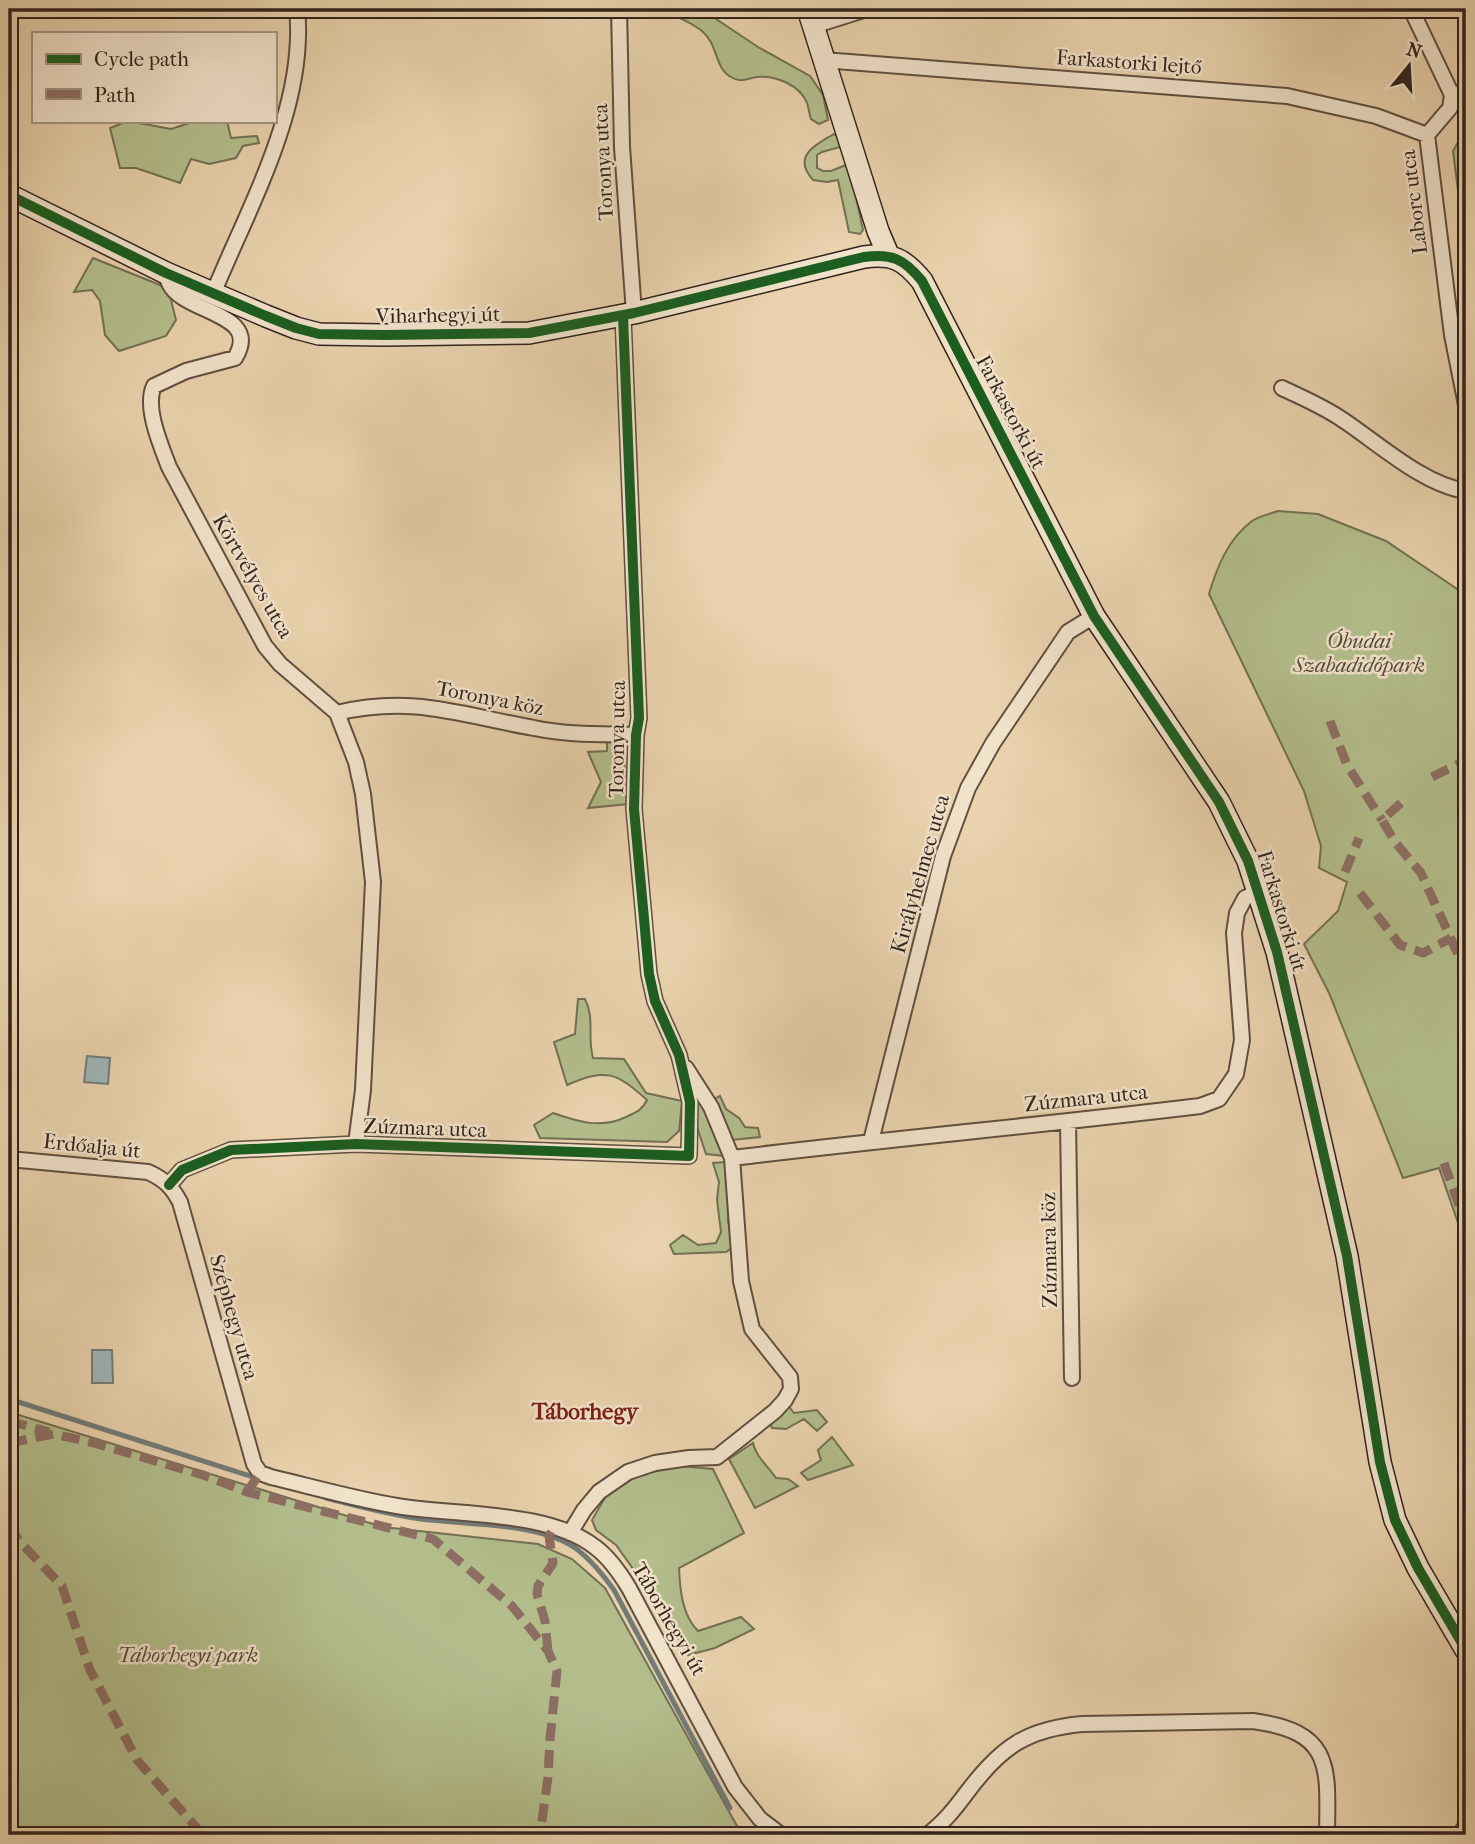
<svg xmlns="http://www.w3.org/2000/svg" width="1475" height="1844" font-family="'IM FELL French Canon',serif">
<rect width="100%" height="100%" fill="#e9d2ad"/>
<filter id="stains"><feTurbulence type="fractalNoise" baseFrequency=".00286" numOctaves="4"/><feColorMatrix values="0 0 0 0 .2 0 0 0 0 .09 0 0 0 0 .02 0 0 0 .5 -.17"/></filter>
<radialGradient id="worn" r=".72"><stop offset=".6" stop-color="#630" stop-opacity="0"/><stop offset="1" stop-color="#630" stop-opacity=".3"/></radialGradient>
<path fill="#b3bd8c" stroke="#727054" stroke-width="2" d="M 664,9 L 701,9 L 758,47 L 810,76 L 823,95 L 828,120 L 819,124 L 811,119 C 809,114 809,108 807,103 C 800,85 775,75 757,77 C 746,79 740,83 731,77 C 715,69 718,45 703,32 C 693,23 677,17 664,11 Z
M 128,121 L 171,129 L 196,121 L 227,121 L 231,138 L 257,136 L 259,143 L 243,146 L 236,158 L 209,164 L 191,159 L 180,183 L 136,168 L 120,168 L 110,128 Z
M 1466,129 L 1466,254 L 1453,151 Z
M 834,134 L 841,140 L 840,147 L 822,152 L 817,155 L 817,168 L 823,171 L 831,171 L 846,165 L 850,168 L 863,230 L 860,234 L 849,232 L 838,180 L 827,182 L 813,180 C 792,157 814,145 834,134 Z
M 93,258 L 160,285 L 169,292 L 176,320 L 166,336 L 119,351 L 105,335 L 100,301 L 92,290 L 74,292 Z
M 1278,511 L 1318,514 L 1386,541 L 1466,595 L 1466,1246 L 1439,1168 L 1403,1178 L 1329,993 L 1304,944 L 1338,911 L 1347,882 L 1319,868 L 1321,846 L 1304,791 L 1209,594 C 1217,567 1228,539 1252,521 C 1259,516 1270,514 1278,511 Z
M 607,741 L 620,742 L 628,783 L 628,804 L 588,808 L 601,782 L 588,752 L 607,751 Z
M 578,999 L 585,999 C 595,1018 587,1037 593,1058 L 624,1059 L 646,1093 L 682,1101 L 679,1131 L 667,1142 L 540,1138 L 534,1125 L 553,1113 C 579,1122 601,1129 626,1117 C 637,1112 642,1110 647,1100 C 616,1072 606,1068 567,1085 L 554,1042 L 575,1034 Z
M 694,1092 L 705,1105 L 725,1156 L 706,1154 L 694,1118 L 697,1107 L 693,1097 Z
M 720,1096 L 726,1109 L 739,1118 L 745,1127 L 758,1128 L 760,1137 L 732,1140 L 713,1100 Z
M 725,1162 L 730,1178 L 728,1220 L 733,1247 L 726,1252 L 674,1254 L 670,1245 L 683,1235 L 698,1245 L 716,1243 L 721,1232 L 717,1200 L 719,1182 L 713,1163 Z
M 787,1404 L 794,1413 L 817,1410 L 827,1422 L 817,1431 L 804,1419 L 786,1429 L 772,1428 L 769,1422 Z
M 9,1412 L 383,1527 L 538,1544 L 572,1559 L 605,1588 L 737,1826 L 754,1835 L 9,1835 Z
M 832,1437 L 853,1465 L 808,1480 L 801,1473 L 821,1460 L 818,1450 Z
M 753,1443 C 756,1457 768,1466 776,1478 L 788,1479 L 798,1486 L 755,1508 L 729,1459 Z
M 680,1466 L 713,1469 L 744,1533 L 679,1568 C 680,1590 682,1615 698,1631 L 741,1617 L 754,1629 L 715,1648 L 688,1655 L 649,1586 L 646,1587 L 616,1545 L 596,1530 L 592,1520 L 606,1496 L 638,1475 Z"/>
<path fill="#9db5b6" stroke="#727b78" stroke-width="2" d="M 87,1056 L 110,1058 L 108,1084 L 84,1082 Z
M 92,1350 L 112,1350 L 113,1383 L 92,1383 Z"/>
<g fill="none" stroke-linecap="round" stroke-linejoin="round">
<path stroke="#727b78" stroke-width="5" d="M 9,1399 L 263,1480
M 326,1498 C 357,1506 389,1515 421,1519 C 466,1525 542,1522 578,1550 C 593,1562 604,1576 614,1590 L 730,1808"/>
<g stroke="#604f40" stroke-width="18">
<path id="street" d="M 619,9 L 622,147 L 634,313
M 1411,9 L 1452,95 L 1450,108 L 1427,135 L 1452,335 L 1466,405
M 813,26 L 867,9
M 823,60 L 1287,96 L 1376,116 L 1427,135
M 1452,95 L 1466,92
M 166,273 C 167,276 167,280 169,283 C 183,314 263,312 235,358 L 186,371 L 154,386 C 144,407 161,446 169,467 L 265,646 L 280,664 L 337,713 L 356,762 L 363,794 L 373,882 L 363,1090 L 356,1144
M 213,294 C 249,206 307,106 297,9
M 1282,388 C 1301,397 1322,406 1340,418 C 1377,442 1423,485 1466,491
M 337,713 C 413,695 460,715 534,728 C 567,735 602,734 636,735
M 1068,1122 L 1072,1378
M 871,1141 L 943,856 L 968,788 L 993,743 L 1068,632 L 1094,616
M 732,1158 C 888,1139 1044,1125 1200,1106 L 1219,1099 L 1236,1074 L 1242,1040 L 1234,933 L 1237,913 L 1245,898 L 1259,892
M 9,1159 L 148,1172 C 164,1179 172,1187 180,1202 L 254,1464 L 260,1473 L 271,1477 C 313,1487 355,1499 397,1506 C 455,1516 548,1510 595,1547 C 610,1558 620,1573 629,1588 L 735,1787 L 760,1819 L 781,1835
M 169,1185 L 182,1170 L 231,1150 L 356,1144 L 689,1156 L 690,1102 L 679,1055 L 655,1001 L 649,974 L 634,809 L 636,735 L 639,718 L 623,316
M 570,1533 L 584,1510 L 599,1492 L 628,1472 L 655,1463 L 689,1458 L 717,1457 L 775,1411 L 785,1400 L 791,1389 L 790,1377 L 752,1329 L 741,1281 L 732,1158 L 711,1107 L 686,1068
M 927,1835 C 944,1823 956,1807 968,1791 C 1001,1747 1027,1729 1082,1724 L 1253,1721 C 1333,1732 1328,1766 1327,1835
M 1459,1835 L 1466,1826"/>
</g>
<g stroke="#32231c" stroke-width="24">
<path id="secondary" d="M 808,9 L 878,231 L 889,257
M 9,195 L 166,273 L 266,316 L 296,328 L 319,334 L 384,335 L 529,333 L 634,313 L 864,257 C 892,253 904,259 922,281 L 1094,616 L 1219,802 L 1248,861 L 1277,952 L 1347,1256 L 1380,1462 L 1395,1520 L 1418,1568 L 1466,1650"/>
</g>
<use href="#street" stroke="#f1e2ca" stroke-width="14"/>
<use href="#secondary" stroke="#f1e2ca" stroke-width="21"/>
<path stroke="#8d6e63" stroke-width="9" stroke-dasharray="18 9" stroke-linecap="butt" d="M 9,226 L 13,219
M 1330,721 L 1347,765 L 1382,820
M 1432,777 L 1466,760
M 1401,803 L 1382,820 L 1395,842 L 1421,873 L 1466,972
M 1345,872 L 1359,838
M 1360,893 L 1400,945 L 1423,953 L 1451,938
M 1444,1163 L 1466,1225
M 9,1421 L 49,1432
M 9,1443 L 54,1434 L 94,1443 L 203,1475 L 247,1492 L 433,1539 L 512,1606 L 548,1651 L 557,1671 L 550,1739 L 548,1777 L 540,1835
M 247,1492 L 260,1473
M 9,1525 L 20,1542 L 62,1586 L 90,1670 L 137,1760 L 203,1835
M 548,1651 L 545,1621 L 537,1594 L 538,1586 L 553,1563 L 549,1536 L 554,1528"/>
<g stroke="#f1e2ca" stroke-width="15">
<path id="cycleway" d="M 9,195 L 166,273 L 266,316 L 296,328 L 319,334 L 384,335 L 529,333 L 634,313 L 864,257 C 892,253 904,259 922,281 L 1094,616 L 1219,802 L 1248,861 L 1277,952 L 1347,1256 L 1380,1462 L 1395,1520 L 1418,1568 L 1466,1650
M 169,1185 L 182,1170 L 231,1150 L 356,1144 L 689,1156 L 690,1102 L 679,1055 L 655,1001 L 649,974 L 634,809 L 636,735 L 639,718 L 623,316"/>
</g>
<use href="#cycleway" stroke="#1b5e20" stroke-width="10"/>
</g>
<g text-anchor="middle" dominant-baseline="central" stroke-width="5" stroke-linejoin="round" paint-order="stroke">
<g font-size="21" fill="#32231c" stroke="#f1e2ca">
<text transform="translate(1129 62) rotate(4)">Farkastorki lejtő</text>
<text transform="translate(603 162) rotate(-93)">Toronya utca</text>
<text transform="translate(1414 202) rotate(-97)">Laborc utca</text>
<text transform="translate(438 315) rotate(-1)">Viharhegyi út</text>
<text transform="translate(1011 412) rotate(62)">Farkastorki út</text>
<text transform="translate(253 576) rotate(60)">Körtvélyes utca</text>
<text transform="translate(490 698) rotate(11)">Toronya köz</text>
<text transform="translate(617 739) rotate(-89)">Toronya utca</text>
<text transform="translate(920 874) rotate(-74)">Királyhelmec utca</text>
<text transform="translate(1282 911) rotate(73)">Farkastorki út</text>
<text transform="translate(1086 1098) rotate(-6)">Zúzmara utca</text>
<text transform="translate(425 1128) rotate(2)">Zúzmara utca</text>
<text transform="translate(92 1146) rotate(6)">Erdőalja út</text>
<text transform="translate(1049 1250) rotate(-91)">Zúzmara köz</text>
<text transform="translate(234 1317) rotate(74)">Széphegy utca</text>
<text transform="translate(669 1619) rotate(60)">Táborhegyi út</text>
</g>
<g font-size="21" font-style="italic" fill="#524a38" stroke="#f1e2ca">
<text x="1359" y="641">Óbudai<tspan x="1359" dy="24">Szabadidőpark</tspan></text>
<text x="188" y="1655">Táborhegyi park</text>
</g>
<g font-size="23" font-weight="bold" fill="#7a1f14" stroke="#f1e2ca">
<text x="585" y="1411">Táborhegy</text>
</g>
</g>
<rect width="1475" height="1844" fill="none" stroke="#e9d2ad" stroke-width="35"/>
<rect x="10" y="10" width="1454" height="1823" fill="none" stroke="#32231c" stroke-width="3.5"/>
<rect x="18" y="18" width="1440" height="1809" fill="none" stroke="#32231c" stroke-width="2"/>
<rect x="32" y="32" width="245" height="91" fill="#f1e2ca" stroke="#a59684" stroke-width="2"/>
<rect x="46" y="54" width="35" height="10" fill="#1b5e20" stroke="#a59684" stroke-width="2"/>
<text x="94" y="66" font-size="21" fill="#32231c">Cycle path</text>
<rect x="46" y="89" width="35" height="10" fill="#8d6e63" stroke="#a59684" stroke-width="2"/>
<text x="94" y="102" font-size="21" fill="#32231c">Path</text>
<g transform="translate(1409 66) rotate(18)" stroke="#f1e2ca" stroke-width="5" paint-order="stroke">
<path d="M0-5L12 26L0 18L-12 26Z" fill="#32231c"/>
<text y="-10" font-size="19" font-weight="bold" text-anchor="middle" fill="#32231c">N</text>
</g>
<rect width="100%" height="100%" filter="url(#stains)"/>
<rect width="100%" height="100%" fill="url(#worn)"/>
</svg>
